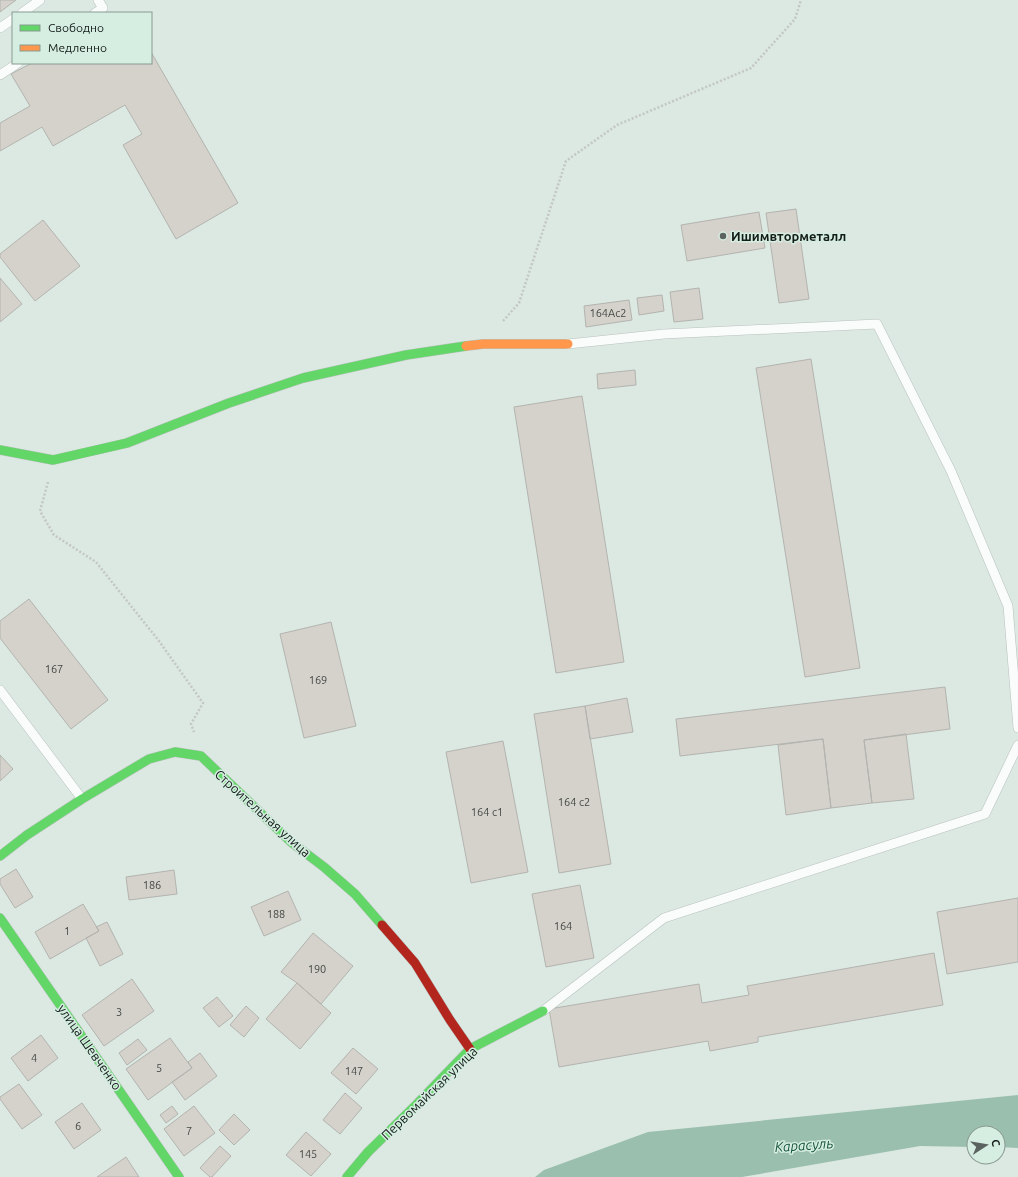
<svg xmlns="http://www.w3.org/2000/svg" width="1018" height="1177" font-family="Ubuntu,sans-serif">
<rect width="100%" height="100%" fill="#dce8e2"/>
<path fill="#9abfae" d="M 1018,1095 L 1018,1148 L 998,1147 L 998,1133 L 974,1133 L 974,1147 L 920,1146 L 742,1177 L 535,1177 L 544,1170 L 648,1132 Z"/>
<path fill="#d5d1cb" stroke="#b3b4af" d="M 0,0 L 16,0 L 0,12 Z
M 151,52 L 238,203 L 176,239 L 123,145 L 142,134 L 125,105 L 53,146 L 42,127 L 0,151 L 0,123 L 30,106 L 11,74 L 32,63 L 151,63 Z
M 796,209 L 809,299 L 779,303 L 766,213 Z
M 759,212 L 765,248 L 687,261 L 681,225 Z
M 43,220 L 80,266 L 35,301 L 0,257 L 0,254 Z
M 0,278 L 22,304 L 0,322 Z
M 699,288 L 703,319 L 674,322 L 670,292 Z
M 662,295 L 664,311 L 639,315 L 637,298 Z
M 629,300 L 632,320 L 586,327 L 584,306 Z
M 811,359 L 860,668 L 805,677 L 756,368 Z
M 635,370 L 636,385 L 598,389 L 597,374 Z
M 582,396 L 624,662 L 556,673 L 514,407 Z
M 29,599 L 108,700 L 71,729 L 0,638 L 0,621 Z
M 331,622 L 356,726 L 304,738 L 280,634 Z
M 945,687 L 950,729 L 864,740 L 872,803 L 831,808 L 823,739 L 680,756 L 676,719 Z
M 627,698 L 633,732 L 590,739 L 585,706 Z
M 585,706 L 611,864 L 559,873 L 534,714 Z
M 906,734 L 914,799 L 872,803 L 864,740 Z
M 823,739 L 831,808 L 786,815 L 778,745 Z
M 503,741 L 528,872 L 471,883 L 446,752 Z
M 0,755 L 13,769 L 0,781 Z
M 16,869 L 33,897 L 15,908 L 0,884 L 0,879 Z
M 174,870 L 177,894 L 129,900 L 126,877 Z
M 580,885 L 594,958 L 546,967 L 532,894 Z
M 288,891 L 301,920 L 264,936 L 251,907 Z
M 1018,898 L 1018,962 L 947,974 L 937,912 Z
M 83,904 L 99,931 L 50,959 L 35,932 Z
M 107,922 L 123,954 L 100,966 L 86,938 L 99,931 L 96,927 Z
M 313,933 L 353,966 L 321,1004 L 297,983 L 281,972 Z
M 934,953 L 943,1005 L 758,1037 L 758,1042 L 710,1051 L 708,1041 L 559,1067 L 549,1009 L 699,984 L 702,1003 L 749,995 L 747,986 Z
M 132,979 L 154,1011 L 104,1046 L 82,1015 Z
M 297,983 L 331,1013 L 300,1049 L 266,1019 Z
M 217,997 L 233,1016 L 219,1027 L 203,1008 Z
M 246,1006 L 259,1018 L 244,1037 L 230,1025 Z
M 41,1035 L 58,1058 L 28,1081 L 11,1058 Z
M 170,1038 L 192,1068 L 148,1100 L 126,1069 Z
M 138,1039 L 147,1050 L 127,1065 L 119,1053 Z
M 353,1048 L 378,1069 L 356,1094 L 331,1073 Z
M 200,1053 L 217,1076 L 185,1100 L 172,1082 L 192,1068 L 188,1062 Z
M 19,1084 L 42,1115 L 22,1129 L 0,1099 L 0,1097 Z
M 345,1093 L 362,1108 L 340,1134 L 323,1120 Z
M 82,1103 L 101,1130 L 74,1149 L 55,1122 Z
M 172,1106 L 178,1114 L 166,1123 L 160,1115 Z
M 194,1106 L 215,1133 L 184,1156 L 164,1129 Z
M 234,1114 L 250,1130 L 234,1145 L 219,1130 Z
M 306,1132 L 331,1154 L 311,1176 L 286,1155 Z
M 220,1146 L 231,1156 L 212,1177 L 210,1177 L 200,1168 Z
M 126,1157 L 139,1177 L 97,1177 Z"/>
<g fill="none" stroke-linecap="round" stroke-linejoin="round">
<g stroke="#b8c2bd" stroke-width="10">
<path id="lane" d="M 22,13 L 40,0
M 95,13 L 103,8 L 98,0
M 0,28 L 13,19
M 0,75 L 18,63
M 568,344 L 664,334 L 877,324 L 951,471 L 1008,606 L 1018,728
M 0,690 L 82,799
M 543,1011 L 664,918 L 985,814 L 1018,745"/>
</g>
<g stroke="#b8c2bd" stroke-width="10">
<path id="fast" d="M 0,450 L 53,460 L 127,443 L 229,403 L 303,378 L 406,355 L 466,346
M 0,856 L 27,835 L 82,799 L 149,759 L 175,752 L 201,756 L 291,842 L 324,867 L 355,894 L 382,925
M 0,918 L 179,1177
M 347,1177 L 368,1152 L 415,1106 L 470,1049 L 543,1011"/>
</g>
<g stroke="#b8c2bd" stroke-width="10">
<path id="slow" d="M 466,346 L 483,344 L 568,344"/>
</g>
<g stroke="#b8c2bd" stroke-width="10">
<path id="jam" d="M 382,925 L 415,963 L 450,1020 L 470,1049"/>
</g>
<path stroke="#c3c7c5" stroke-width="2.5" stroke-dasharray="2 2" stroke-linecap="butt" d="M 503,321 L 519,303 L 566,161 L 617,125 L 751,68 L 795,19 L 801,0
M 48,482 L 40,511 L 54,535 L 96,562 L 159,641 L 203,703 L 191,724 L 194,732"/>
<use href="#lane" stroke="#fafcfb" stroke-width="9"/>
<use href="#fast" stroke="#63d668" stroke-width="9"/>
<use href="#slow" stroke="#ff974d" stroke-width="9"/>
<use href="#jam" stroke="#b3261e" stroke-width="9"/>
</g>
<circle fill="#5a635f" stroke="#d6eee2" stroke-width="1.5" cx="723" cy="236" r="4"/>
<g text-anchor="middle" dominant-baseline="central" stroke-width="3" stroke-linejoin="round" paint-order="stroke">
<g font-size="11" fill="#444945">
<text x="608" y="313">164Ас2</text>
<text x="54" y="669">167</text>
<text x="318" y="680">169</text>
<text x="574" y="802">164 с2</text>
<text x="487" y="812">164 с1</text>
<text x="152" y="885">186</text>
<text x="276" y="914">188</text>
<text x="563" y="926">164</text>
<text x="67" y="931">1</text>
<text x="317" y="969">190</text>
<text x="119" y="1012">3</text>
<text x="34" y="1058">4</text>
<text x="159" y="1068">5</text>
<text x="354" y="1071">147</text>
<text x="78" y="1126">6</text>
<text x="189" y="1131">7</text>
<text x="308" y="1154">145</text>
</g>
<g font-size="13" font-weight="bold" fill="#141c18" stroke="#d6eee2" text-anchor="start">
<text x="731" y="236">Ишимвторметалл</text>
</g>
<g font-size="13" fill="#141c18" stroke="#d6eee2">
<text transform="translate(263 813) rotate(42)">Строительная улица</text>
<text transform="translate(90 1047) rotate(55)">улица Шевченко</text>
<text transform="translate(429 1093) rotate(-44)">Первомайская улица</text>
</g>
<g font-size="14" font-style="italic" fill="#18553e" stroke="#d6eee2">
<text transform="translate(804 1145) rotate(-4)">Карасуль</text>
</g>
</g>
<rect x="12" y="12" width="140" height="52" fill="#d6eee2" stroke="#889a91"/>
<rect x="20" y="25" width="20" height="6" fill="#63d668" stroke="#889a91"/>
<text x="48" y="32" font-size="12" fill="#141c18">Свободно</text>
<rect x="20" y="45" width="20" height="6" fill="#ff974d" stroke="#889a91"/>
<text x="48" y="52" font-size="12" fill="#141c18">Медленно</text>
<g transform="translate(986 1145) rotate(78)"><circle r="19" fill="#d6eee2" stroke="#889a91"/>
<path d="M0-3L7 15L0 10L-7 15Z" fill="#5a635f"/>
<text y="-6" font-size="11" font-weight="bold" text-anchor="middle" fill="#141c18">С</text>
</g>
</svg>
